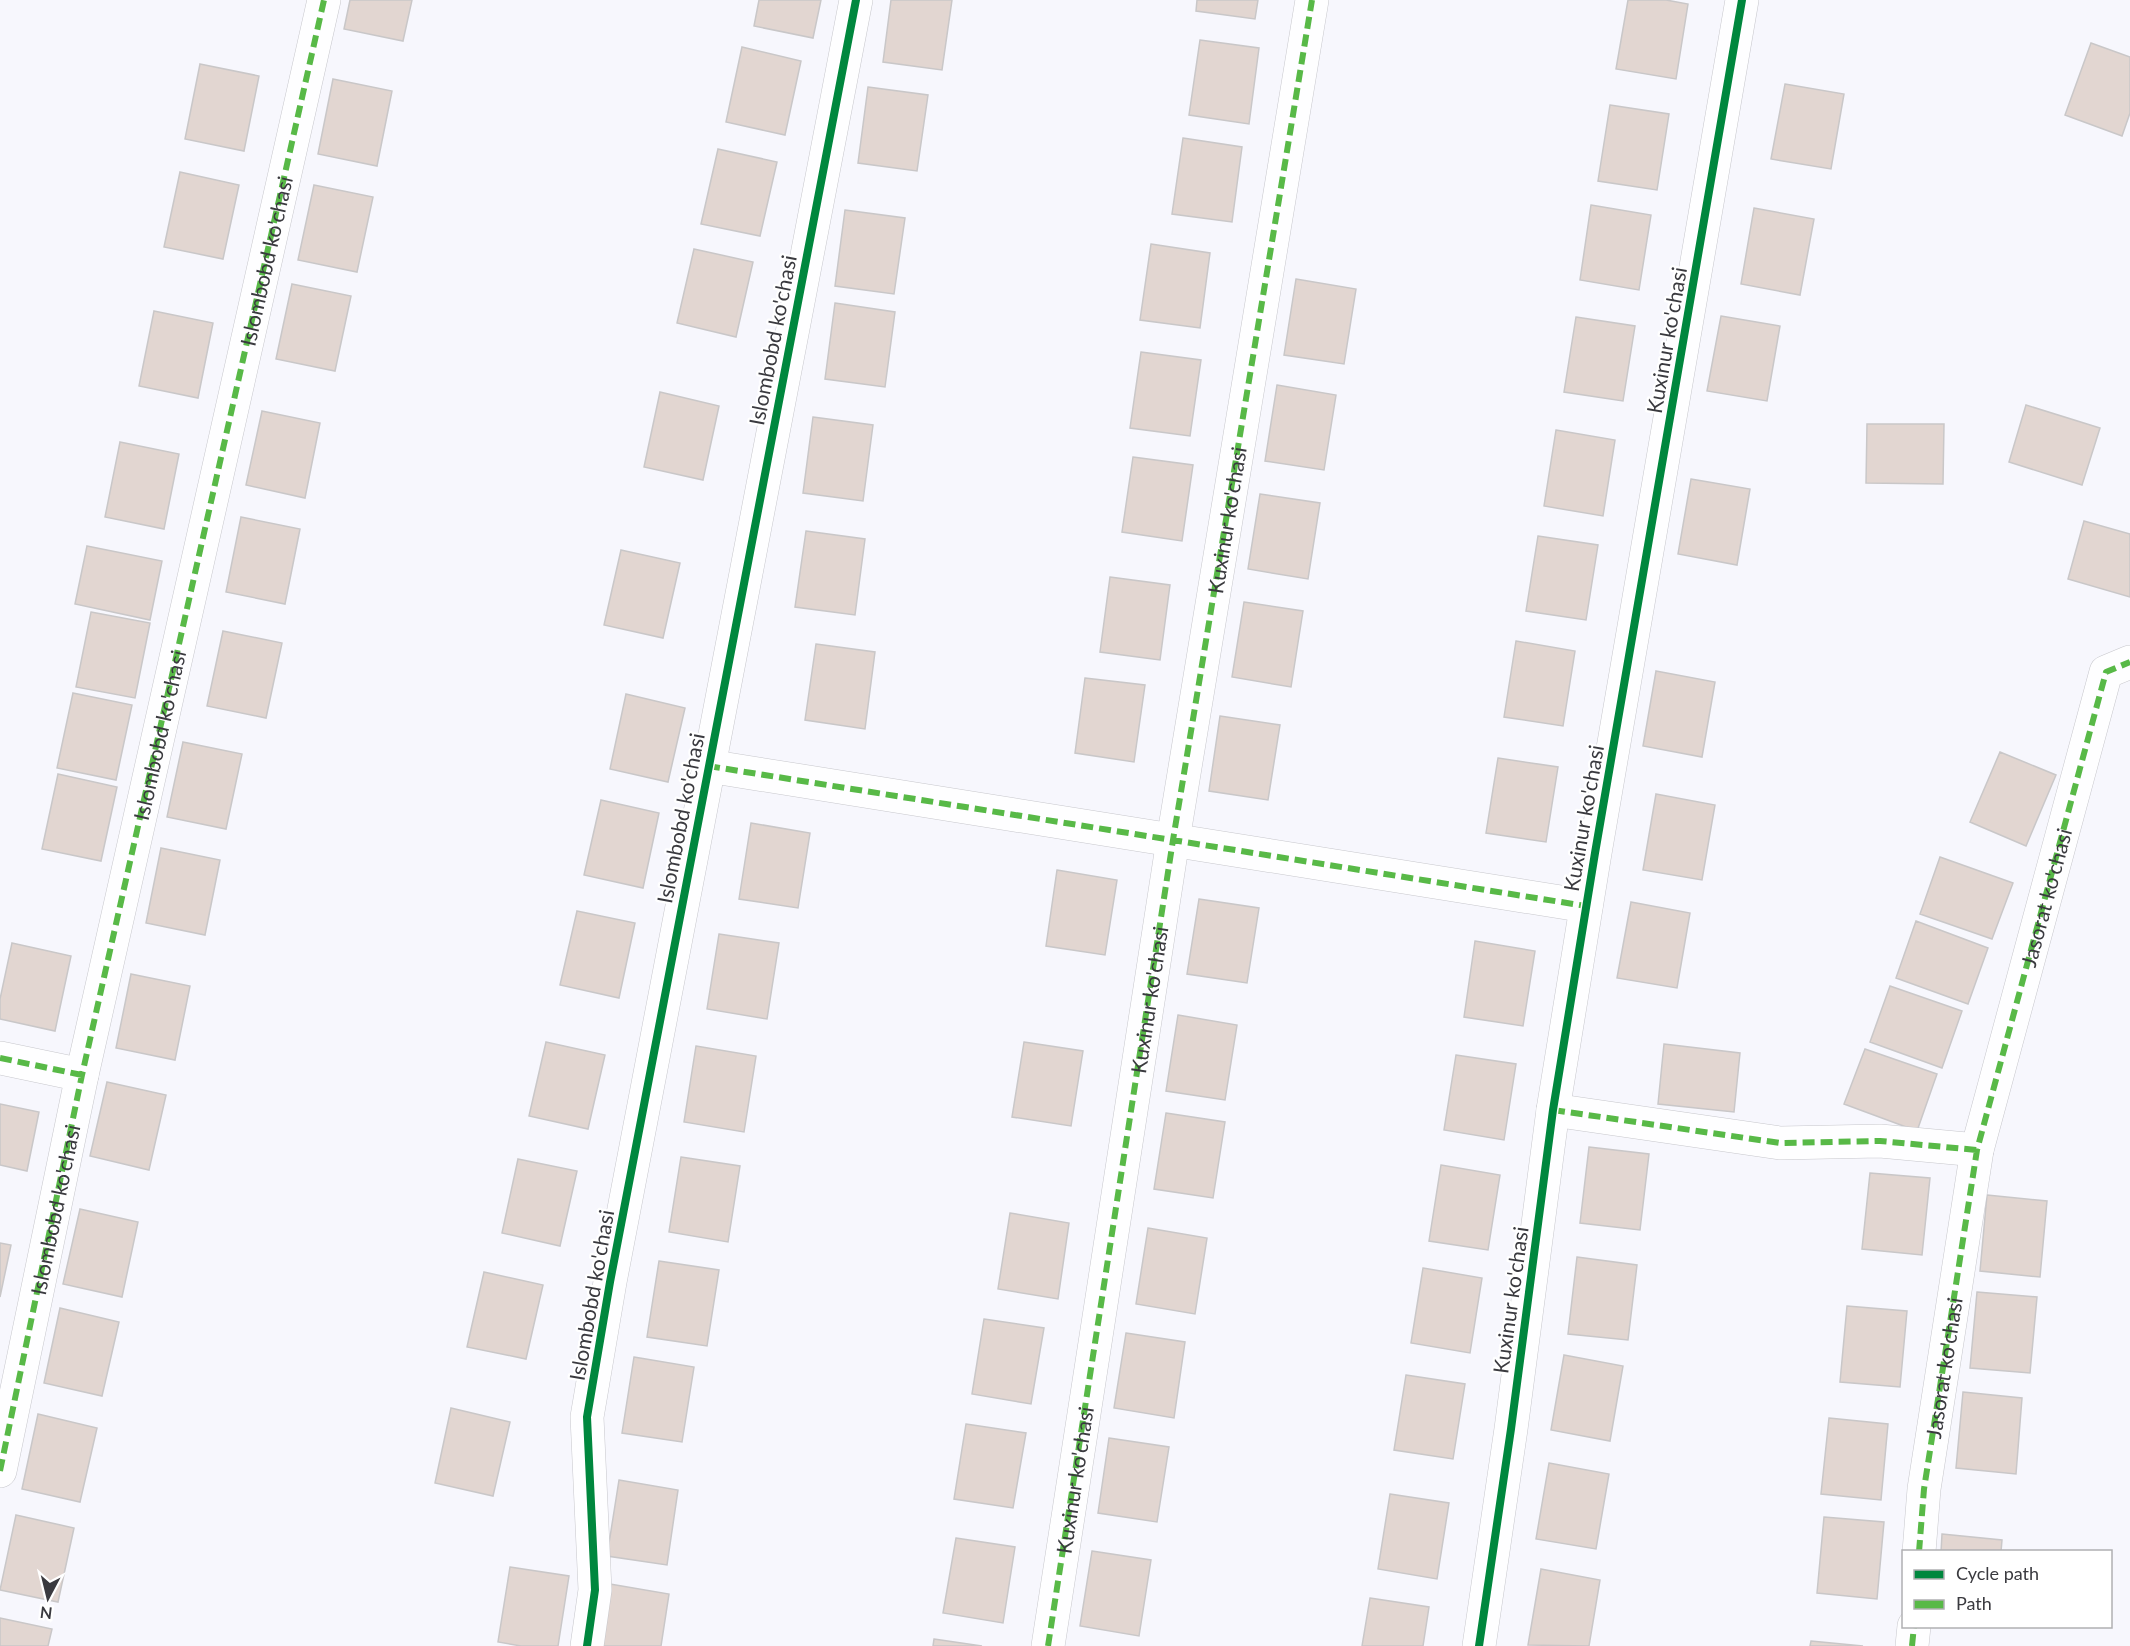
<svg xmlns="http://www.w3.org/2000/svg" width="2130" height="1646" font-family="Lato,sans-serif">
<rect width="100%" height="100%" fill="#f7f7fd"/>
<path fill="#e2d6d1" stroke="#c9c7c8" stroke-width="1.5" d="M 350,0 L 412,0 L 403,41 L 344,29 Z
M 759,0 L 821,0 L 813,38 L 754,26 Z
M 891,0 L 952,0 L 942,70 L 883,62 Z
M 1197,0 L 1258,0 L 1255,19 L 1196,11 Z
M 1628,0 L 1666,0 L 1688,4 L 1676,79 L 1616,69 Z
M 1200,40 L 1259,48 L 1249,124 L 1189,115 Z
M 2091,43 L 2130,57 L 2130,113 L 2122,136 L 2065,115 Z
M 742,47 L 801,61 L 785,135 L 726,122 Z
M 200,64 L 259,76 L 244,151 L 185,139 Z
M 333,79 L 392,91 L 377,166 L 318,154 Z
M 1785,84 L 1844,94 L 1831,169 L 1771,159 Z
M 868,87 L 928,95 L 917,171 L 858,163 Z
M 1610,105 L 1669,114 L 1657,190 L 1598,181 Z
M 1183,138 L 1242,147 L 1232,222 L 1172,214 Z
M 718,149 L 777,162 L 760,236 L 701,224 Z
M 180,172 L 239,185 L 223,259 L 164,247 Z
M 314,185 L 373,197 L 357,272 L 298,260 Z
M 1591,205 L 1651,215 L 1639,290 L 1580,280 Z
M 1754,208 L 1814,219 L 1800,295 L 1741,284 Z
M 845,210 L 905,218 L 894,294 L 835,286 Z
M 1151,244 L 1210,253 L 1200,328 L 1140,320 Z
M 694,249 L 753,262 L 736,337 L 677,323 Z
M 1296,279 L 1356,289 L 1344,364 L 1284,355 Z
M 292,284 L 351,296 L 335,371 L 276,359 Z
M 835,303 L 895,312 L 885,387 L 825,379 Z
M 154,311 L 213,323 L 198,398 L 139,386 Z
M 1721,316 L 1780,326 L 1767,401 L 1707,391 Z
M 1576,317 L 1635,326 L 1623,401 L 1564,392 Z
M 1141,352 L 1201,360 L 1190,436 L 1130,428 Z
M 1277,385 L 1336,395 L 1324,470 L 1265,461 Z
M 660,392 L 719,406 L 703,480 L 644,467 Z
M 2026,405 L 2100,428 L 2082,485 L 2009,462 Z
M 262,411 L 320,423 L 305,498 L 246,485 Z
M 813,417 L 873,425 L 863,501 L 803,493 Z
M 1867,424 L 1944,424 L 1943,484 L 1866,483 Z
M 1556,430 L 1615,440 L 1603,516 L 1544,506 Z
M 120,442 L 179,454 L 164,529 L 105,517 Z
M 1133,457 L 1193,465 L 1182,541 L 1122,532 Z
M 1691,479 L 1750,489 L 1737,565 L 1678,554 Z
M 1260,494 L 1320,503 L 1308,579 L 1248,569 Z
M 241,517 L 300,529 L 285,604 L 226,592 Z
M 2084,521 L 2130,534 L 2130,597 L 2068,579 Z
M 806,531 L 865,539 L 855,615 L 795,607 Z
M 1538,536 L 1598,545 L 1586,620 L 1526,611 Z
M 87,546 L 162,561 L 150,620 L 75,604 Z
M 621,550 L 680,563 L 663,638 L 604,625 Z
M 1110,577 L 1170,585 L 1160,660 L 1100,652 Z
M 1244,602 L 1303,611 L 1291,687 L 1232,677 Z
M 91,612 L 150,623 L 135,698 L 76,687 Z
M 223,631 L 282,643 L 266,718 L 207,706 Z
M 1516,641 L 1575,651 L 1563,726 L 1504,717 Z
M 816,644 L 875,652 L 865,729 L 805,720 Z
M 1656,671 L 1715,682 L 1702,757 L 1643,746 Z
M 1085,678 L 1145,685 L 1134,762 L 1075,753 Z
M 73,693 L 132,705 L 116,780 L 57,768 Z
M 626,694 L 685,708 L 668,782 L 610,769 Z
M 1220,716 L 1280,725 L 1268,800 L 1209,791 Z
M 183,742 L 242,754 L 226,829 L 167,817 Z
M 2000,752 L 2056,775 L 2026,846 L 1970,822 Z
M 1498,758 L 1558,767 L 1546,842 L 1486,833 Z
M 58,774 L 117,787 L 101,861 L 42,849 Z
M 1656,794 L 1715,805 L 1702,880 L 1643,870 Z
M 601,800 L 659,813 L 643,888 L 584,875 Z
M 751,823 L 810,833 L 798,908 L 739,899 Z
M 161,848 L 220,860 L 205,935 L 146,923 Z
M 1940,857 L 2013,883 L 1992,939 L 1920,914 Z
M 1057,870 L 1117,880 L 1105,955 L 1046,946 Z
M 1199,899 L 1259,908 L 1247,983 L 1187,974 Z
M 1631,902 L 1690,913 L 1677,988 L 1617,978 Z
M 577,911 L 635,923 L 619,998 L 560,985 Z
M 1916,921 L 1988,948 L 1968,1004 L 1896,978 Z
M 719,934 L 779,943 L 767,1019 L 707,1009 Z
M 1475,941 L 1535,951 L 1523,1026 L 1464,1017 Z
M 12,943 L 71,956 L 55,1031 L 0,1019 L 0,999 Z
M 131,974 L 190,986 L 175,1060 L 116,1048 Z
M 1890,986 L 1962,1011 L 1942,1068 L 1870,1042 Z
M 1178,1015 L 1237,1025 L 1225,1100 L 1166,1091 Z
M 546,1042 L 605,1055 L 588,1129 L 529,1116 Z
M 1024,1042 L 1083,1051 L 1071,1126 L 1012,1117 Z
M 1664,1044 L 1740,1053 L 1734,1112 L 1658,1104 Z
M 696,1046 L 756,1056 L 744,1132 L 684,1122 Z
M 1865,1049 L 1937,1074 L 1917,1131 L 1844,1104 Z
M 1456,1055 L 1516,1064 L 1504,1140 L 1444,1130 Z
M 107,1082 L 166,1095 L 149,1170 L 90,1156 Z
M 0,1104 L 39,1112 L 27,1171 L 0,1165 Z
M 1166,1113 L 1225,1122 L 1213,1198 L 1154,1189 Z
M 1589,1147 L 1649,1154 L 1640,1230 L 1580,1223 Z
M 681,1157 L 740,1166 L 728,1242 L 669,1232 Z
M 518,1159 L 577,1171 L 560,1246 L 502,1233 Z
M 1441,1165 L 1500,1175 L 1488,1250 L 1429,1241 Z
M 1870,1173 L 1930,1178 L 1922,1255 L 1862,1249 Z
M 1987,1195 L 2047,1201 L 2040,1277 L 1980,1271 Z
M 80,1209 L 138,1222 L 122,1297 L 63,1284 Z
M 1010,1213 L 1069,1223 L 1058,1299 L 998,1289 Z
M 1148,1228 L 1207,1238 L 1195,1314 L 1136,1304 Z
M 0,1243 L 11,1245 L 0,1297 Z
M 1577,1257 L 1637,1265 L 1628,1340 L 1568,1334 Z
M 659,1261 L 719,1270 L 707,1346 L 647,1337 Z
M 1423,1268 L 1482,1278 L 1470,1353 L 1411,1343 Z
M 484,1272 L 543,1285 L 526,1359 L 467,1347 Z
M 1977,1292 L 2037,1297 L 2030,1373 L 1970,1368 Z
M 1847,1306 L 1907,1311 L 1900,1387 L 1840,1382 Z
M 60,1308 L 119,1322 L 102,1396 L 44,1383 Z
M 984,1319 L 1044,1328 L 1031,1404 L 972,1394 Z
M 1126,1333 L 1185,1342 L 1174,1418 L 1114,1408 Z
M 1564,1355 L 1623,1366 L 1610,1441 L 1551,1430 Z
M 634,1357 L 694,1367 L 682,1442 L 622,1433 Z
M 1406,1375 L 1465,1384 L 1453,1459 L 1394,1450 Z
M 1963,1392 L 2022,1398 L 2016,1474 L 1956,1468 Z
M 451,1408 L 510,1422 L 493,1496 L 435,1483 Z
M 38,1414 L 97,1428 L 80,1502 L 22,1489 Z
M 1829,1418 L 1888,1424 L 1881,1500 L 1821,1494 Z
M 966,1424 L 1026,1433 L 1013,1508 L 954,1499 Z
M 1109,1438 L 1169,1447 L 1157,1522 L 1098,1513 Z
M 1549,1463 L 1609,1474 L 1596,1549 L 1536,1539 Z
M 619,1480 L 678,1490 L 667,1565 L 607,1556 Z
M 1390,1494 L 1449,1503 L 1437,1579 L 1378,1569 Z
M 16,1515 L 74,1528 L 58,1602 L 0,1590 Z
M 1824,1517 L 1884,1522 L 1877,1599 L 1817,1593 Z
M 1942,1534 L 2002,1540 L 2001,1552 L 1941,1552 Z
M 956,1538 L 1015,1547 L 1003,1623 L 943,1613 Z
M 1092,1551 L 1151,1560 L 1139,1636 L 1080,1626 Z
M 510,1567 L 569,1576 L 558,1646 L 521,1646 L 498,1642 Z
M 1541,1569 L 1600,1580 L 1589,1646 L 1528,1645 Z
M 610,1584 L 669,1594 L 661,1646 L 600,1646 Z
M 1370,1598 L 1429,1607 L 1423,1646 L 1362,1646 Z
M 0,1618 L 52,1629 L 48,1646 L 0,1646 Z
M 934,1639 L 982,1646 L 933,1646 Z
M 1811,1641 L 1863,1646 L 1810,1646 Z"/>
<g fill="none" stroke-linecap="round" stroke-linejoin="round">
<g stroke="#c7c7cc" stroke-width="34">
<g id="minor">
<path d="M 708,766 L 1586,906"/>
<path d="M 0,1058 L 82,1075"/>
<path d="M 1553,1110 L 1780,1143 L 1880,1141 L 1977,1150"/>
<path id="s1" d="M 0,1471 L 82,1075 L 324,0"/>
<path id="s2" d="M 1919,1552 L 1924,1489 L 1977,1150 L 2106,672 L 2130,662"/>
<path d="M 587,1646 L 595,1590 L 587,1417 L 610,1282 L 856,0"/>
<path id="s3" d="M 1048,1646 L 1173,840 L 1312,0"/>
<path d="M 1479,1646 L 1511,1429 L 1553,1110 L 1595,853 L 1742,0"/>
<path d="M 1912,1646 L 1914,1626"/>
</g>
</g>
<use href="#minor" stroke="#fefeff" stroke-width="33"/>
<path stroke="#58b947" stroke-width="6" stroke-dasharray="12 6" stroke-linecap="butt" d="M 708,766 L 1586,906
M 0,1058 L 82,1075
M 1553,1110 L 1780,1143 L 1880,1141 L 1977,1150
M 0,1471 L 82,1075 L 324,0
M 1919,1552 L 1924,1489 L 1977,1150 L 2106,672 L 2130,662
M 1048,1646 L 1173,840 L 1312,0
M 1912,1646 L 1914,1626"/>
<g stroke="#fff" stroke-width="11">
<path id="cycleway" d="M 587,1646 L 595,1590 L 587,1417 L 610,1282 L 856,0
M 1479,1646 L 1511,1429 L 1553,1110 L 1595,853 L 1742,0"/>
</g>
<use href="#cycleway" stroke="#00873e" stroke-width="8"/>
</g>
<g text-anchor="middle" dominant-baseline="central" stroke-width="4.5" stroke-linejoin="round" paint-order="stroke">
<g font-size="21" fill="#3a3a3f" stroke="#fff">
<text stroke="none"><textPath href="#s1" startOffset="1239">Islombobd ko'chasi</textPath></text>
<text transform="translate(772 340) rotate(-79)">Islombobd ko'chasi</text>
<text transform="translate(1666 340) rotate(-80)">Kuxinur ko'chasi</text>
<text stroke="none"><textPath href="#s3" startOffset="1140">Kuxinur ko'chasi</textPath></text>
<text stroke="none"><textPath href="#s1" startOffset="753">Islombobd ko'chasi</textPath></text>
<text transform="translate(680 818) rotate(-79)">Islombobd ko'chasi</text>
<text transform="translate(1583 818) rotate(-80)">Kuxinur ko'chasi</text>
<text stroke="none"><textPath href="#s2" startOffset="668">Jasorat ko'chasi</textPath></text>
<text stroke="none"><textPath href="#s3" startOffset="654">Kuxinur ko'chasi</textPath></text>
<text stroke="none"><textPath href="#s1" startOffset="267">Islombobd ko'chasi</textPath></text>
<text transform="translate(591 1295) rotate(-80)">Islombobd ko'chasi</text>
<text transform="translate(1510 1300) rotate(-82)">Kuxinur ko'chasi</text>
<text stroke="none"><textPath href="#s2" startOffset="186">Jasorat ko'chasi</textPath></text>
<text stroke="none"><textPath href="#s3" startOffset="168">Kuxinur ko'chasi</textPath></text>
</g>
</g>
<rect x="1902" y="1550" width="210" height="78" fill="#ffffff" stroke="#b0b0b2" stroke-width="1.5"/>
<rect x="1914" y="1570" width="30" height="9" fill="#00873e" stroke="#b0b0b2" stroke-width="1.5"/>
<text x="1956" y="1580" font-size="18" fill="#3a3a3f">Cycle path</text>
<rect x="1914" y="1600" width="30" height="9" fill="#58b947" stroke="#b0b0b2" stroke-width="1.5"/>
<text x="1956" y="1610" font-size="18" fill="#3a3a3f">Path</text>
<g transform="translate(48 1598) rotate(187)" stroke="#ffffff" stroke-width="4.5" paint-order="stroke">
<path d="M0-4.5L10 22L0 15L-10 22Z" fill="#3a3a3f"/>
<text y="-9" font-size="16" font-weight="bold" text-anchor="middle" fill="#3a3a3f">N</text>
</g>
</svg>
